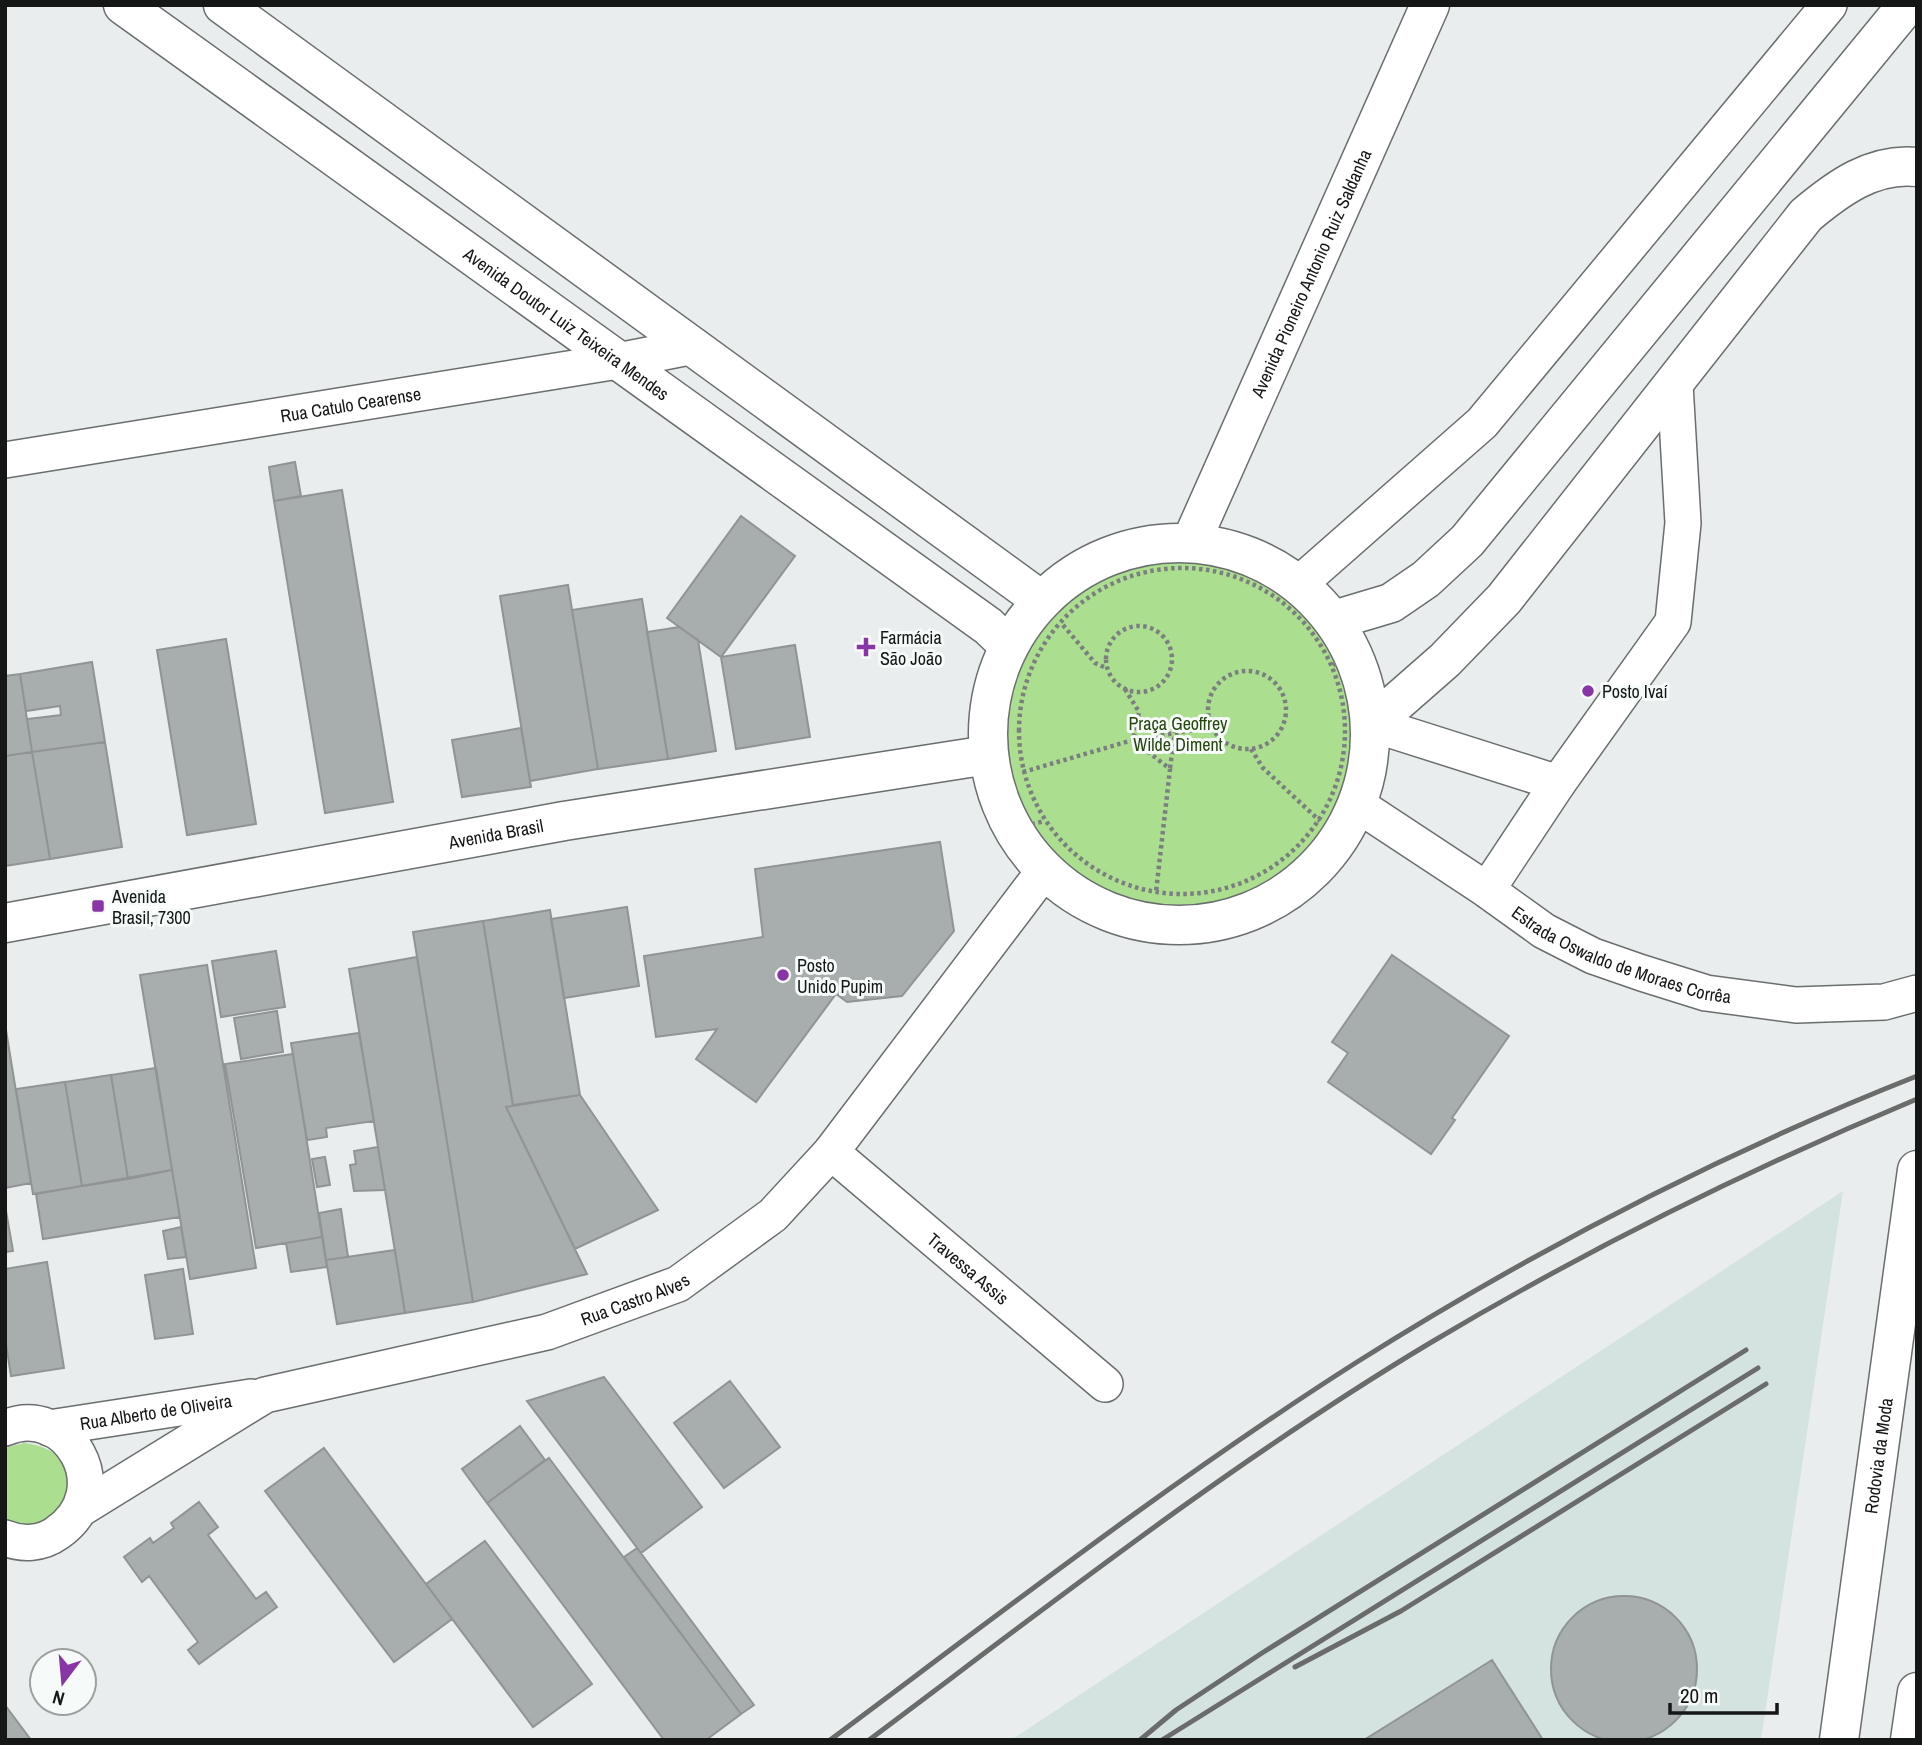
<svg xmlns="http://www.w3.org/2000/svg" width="1922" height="1745" font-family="'Archivo Narrow',sans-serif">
<rect width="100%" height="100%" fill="#e9eded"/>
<path fill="#d4e2e0" d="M 1843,1191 L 1761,1740 L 1011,1740 Z"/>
<path fill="#abde8f" d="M988 734a191 191 0 1 1 382 0a191 191 0 1 1-382 0Z
M 24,1443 C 54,1446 78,1465 66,1498 C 64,1502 63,1510 60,1513 C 55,1519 43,1523 36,1527 L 5,1522 L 5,1448 Z"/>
<path fill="#a8adae" stroke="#909495" stroke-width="2" d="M 295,462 L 301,496 L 274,501 L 269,467 Z
M 342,490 L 393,802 L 325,813 L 274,501 Z
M 741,516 L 795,556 L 721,657 L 667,618 Z
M 568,585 L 598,769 L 530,781 L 500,596 Z
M 642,599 L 668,759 L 598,769 L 572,610 Z
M 679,627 L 698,640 L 716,751 L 668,759 L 647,632 Z
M 226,639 L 256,824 L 187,835 L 157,650 Z
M 795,645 L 810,737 L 736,749 L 721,657 Z
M 92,662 L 105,742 L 32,752 L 27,719 L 61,715 L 60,706 L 26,711 L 20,674 Z
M 20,674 L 32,752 L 5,756 L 5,676 Z
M 521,728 L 531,787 L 462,797 L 452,740 Z
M 105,742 L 122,847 L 50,859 L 32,752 Z
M 32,752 L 50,859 L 5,866 L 5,756 Z
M 940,842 L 954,931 L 902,996 L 847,1002 L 836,994 L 756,1102 L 696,1059 L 717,1029 L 656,1037 L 644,956 L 763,937 L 755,869 Z
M 627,907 L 639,986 L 564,998 L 551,919 Z
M 550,910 L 580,1095 L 513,1105 L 483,921 Z
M 483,921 L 513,1106 L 506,1107 L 587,1274 L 473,1302 L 413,932 Z
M 276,951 L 285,1007 L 221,1017 L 212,961 Z
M 1392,955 L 1509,1036 L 1452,1118 L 1455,1120 L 1431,1154 L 1328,1082 L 1348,1053 L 1332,1042 Z
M 417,957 L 473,1302 L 405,1313 L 349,969 Z
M 207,965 L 256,1268 L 190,1279 L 140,975 Z
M 277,1011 L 283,1052 L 241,1059 L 234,1018 Z
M 5,1024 L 31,1183 L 5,1188 Z
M 359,1033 L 374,1121 L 326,1128 L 327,1137 L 307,1140 L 291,1043 Z
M 293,1054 L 322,1237 L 256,1248 L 225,1064 Z
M 156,1068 L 172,1170 L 128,1179 L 111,1075 Z
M 111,1075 L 128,1179 L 82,1186 L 65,1082 Z
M 65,1082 L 82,1186 L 33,1194 L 16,1089 Z
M 580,1095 L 658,1210 L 575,1249 L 506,1107 Z
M 378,1147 L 385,1190 L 354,1191 L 350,1165 L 356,1164 L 354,1151 Z
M 325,1157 L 330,1185 L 317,1187 L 312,1159 Z
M 172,1170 L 180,1217 L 43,1239 L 36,1194 Z
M 5,1205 L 13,1251 L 5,1252 Z
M 341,1209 L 348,1257 L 326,1260 L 319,1213 Z
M 181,1227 L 186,1257 L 168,1259 L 163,1231 Z
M 322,1237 L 327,1267 L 291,1272 L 286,1243 Z
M 395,1250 L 405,1313 L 337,1324 L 326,1260 Z
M 47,1262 L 64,1368 L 11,1376 L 5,1338 L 5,1269 Z
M 183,1269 L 193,1334 L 155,1339 L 145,1275 Z
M 604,1377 L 702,1507 L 641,1553 L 527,1401 Z
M 730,1381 L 780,1447 L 724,1488 L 674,1423 Z
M 520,1426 L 545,1460 L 487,1503 L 462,1469 Z
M 324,1448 L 452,1619 L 394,1662 L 265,1491 Z
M 549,1458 L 741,1714 L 706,1740 L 664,1740 L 487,1503 Z
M 199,1502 L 218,1527 L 208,1535 L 256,1599 L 266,1592 L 277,1607 L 199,1664 L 188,1650 L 198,1642 L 149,1576 L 142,1582 L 124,1557 L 150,1538 L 153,1543 L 174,1528 L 171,1523 Z
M 485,1541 L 592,1684 L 533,1727 L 426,1584 Z
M 637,1548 L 754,1705 L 741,1714 L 624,1557 Z
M1551 1669a73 73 0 1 1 146 0a73 73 0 1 1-146 0Z
M 1492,1660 L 1543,1740 L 1364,1740 Z
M 5,1705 L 31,1740 L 5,1740 Z"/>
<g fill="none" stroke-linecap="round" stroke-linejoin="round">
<g stroke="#6a6e6e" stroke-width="38">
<g id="minor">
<path id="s1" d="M 5,460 L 618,361 L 694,346"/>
<path d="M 1299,584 L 1482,423 L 1829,5"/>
<path d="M 1372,724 L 1558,783"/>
<path id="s2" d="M 1358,805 L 1487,890 L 1544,931 L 1593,956 L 1642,973 L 1706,993 L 1796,1005 L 1884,1002 L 1917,993"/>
<path d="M 1487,890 L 1558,783 L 1673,622 L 1683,523 L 1675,384"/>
<path id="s3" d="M 831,1152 L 1105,1384"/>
<path d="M 5,1428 C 67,1401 120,1490 57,1533 C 42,1544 22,1545 5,1538"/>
<path id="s4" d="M 49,1428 L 251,1397"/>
<path id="s5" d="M 80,1509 L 265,1395 L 547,1332 L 678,1284 L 773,1215 L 831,1152 L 1044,871"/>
</g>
</g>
<g stroke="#6a6e6e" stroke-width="41">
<g id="major">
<path id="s6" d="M 123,5 L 988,626 L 1008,645"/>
<path d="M 223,5 L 1041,600"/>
<path id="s7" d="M 1192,540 L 1430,5"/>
<circle cx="1179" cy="734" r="191"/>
<path id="s8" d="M 5,923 L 564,821 L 988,755"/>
</g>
</g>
<g stroke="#6a6e6e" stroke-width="41">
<g id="highway">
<path d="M 1334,620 L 1391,603 L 1426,579 L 1467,541 L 1907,5"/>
<path d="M 1372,724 L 1445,660 L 1504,599 L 1806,215 C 1837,189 1873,162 1917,167"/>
<path id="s9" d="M 1839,1740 L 1917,1170"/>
<path d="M 1910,1740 L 1917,1692"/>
</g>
</g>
<path stroke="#7c7f7f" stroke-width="4.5" stroke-dasharray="3.5 3.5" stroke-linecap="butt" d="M1019 731a163 163 0 1 1 326 0a163 163 0 1 1-326 0Z
M 1063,625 L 1095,663 L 1106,668
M1106 659a33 33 0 1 1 66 0a33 33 0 1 1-66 0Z
M 1333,665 L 1351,656
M1208 710a39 39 0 1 1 78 0a39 39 0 1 1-78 0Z
M 1125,689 L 1139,712 L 1133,740 L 1175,733
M 1251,749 L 1263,768 L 1320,821
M 1170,768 L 1175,733 L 1212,727
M 1023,772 L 1133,740 L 1170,769 L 1156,892
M 1011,829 L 1045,821"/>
<use href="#minor" stroke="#fff" stroke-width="35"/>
<use href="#major" stroke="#fff" stroke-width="38"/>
<use href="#highway" stroke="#fff" stroke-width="38"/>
<path stroke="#6a6c6c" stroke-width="5" d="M 1295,1667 L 1401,1611 L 1766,1384
M 830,1740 C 1003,1611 1175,1478 1357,1362 C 1535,1250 1722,1153 1917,1076
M 869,1740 C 1052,1603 1233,1461 1430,1343 C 1586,1250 1749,1169 1917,1099
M 1140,1740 L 1176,1710 L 1262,1653 L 1746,1350
M 1162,1740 L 1758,1368"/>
</g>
<g fill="#8836a5" stroke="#f6fbfa" stroke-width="2.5">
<path d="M862.5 636.5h7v7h7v7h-7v7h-7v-7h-7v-7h7z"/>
<circle cx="1588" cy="691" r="7"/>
<rect x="91" y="899" width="14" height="14" rx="3.5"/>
<circle cx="783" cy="975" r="7"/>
</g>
<g text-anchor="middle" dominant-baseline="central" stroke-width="6" stroke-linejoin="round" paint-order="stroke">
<g font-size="18" fill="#151717" stroke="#f6fbfa">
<text stroke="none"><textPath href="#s7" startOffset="292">Avenida Pioneiro Antonio Ruiz Saldanha</textPath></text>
<text stroke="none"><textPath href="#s6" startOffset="546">Avenida Doutor Luiz Teixeira Mendes</textPath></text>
<text stroke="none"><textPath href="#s1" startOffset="350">Rua Catulo Cearense</textPath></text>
<text stroke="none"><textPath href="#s8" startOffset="499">Avenida Brasil</textPath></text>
<text stroke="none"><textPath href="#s2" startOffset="306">Estrada Oswaldo de Moraes Corrêa</textPath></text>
<text stroke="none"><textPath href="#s3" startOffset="180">Travessa Assis</textPath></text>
<text stroke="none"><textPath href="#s5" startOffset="600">Rua Castro Alves</textPath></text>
<text stroke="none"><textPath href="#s4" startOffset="108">Rua Alberto de Oliveira</textPath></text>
<text stroke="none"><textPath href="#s9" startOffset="287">Rodovia da Moda</textPath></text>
</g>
<g font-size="18" fill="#151717" stroke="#f6fbfa" text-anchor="start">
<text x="880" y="637">Farmácia<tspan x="880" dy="21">São João</tspan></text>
<text x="1602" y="691">Posto Ivaí</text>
<text x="112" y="896">Avenida<tspan x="112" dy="21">Brasil, 7300</tspan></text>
<text x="797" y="965">Posto<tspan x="797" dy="21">Unido Pupim</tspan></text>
</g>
<g font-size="18" fill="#25470d" stroke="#f6fbfa">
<text x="1178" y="723">Praça Geoffrey<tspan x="1178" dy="21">Wilde Diment</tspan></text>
</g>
</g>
<rect width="1922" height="1745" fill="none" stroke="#151717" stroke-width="14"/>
<g transform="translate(63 1682) rotate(196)"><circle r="33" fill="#f6fbfa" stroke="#9ca09f" stroke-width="2"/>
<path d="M0-5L12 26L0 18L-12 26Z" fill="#8836a5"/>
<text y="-10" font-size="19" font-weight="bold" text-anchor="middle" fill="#151717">N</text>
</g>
<path d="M1670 1703v10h107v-10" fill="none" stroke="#151717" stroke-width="3.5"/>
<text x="1680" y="1703" font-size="21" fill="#151717" stroke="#f6fbfa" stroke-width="5" paint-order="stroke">20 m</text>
</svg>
